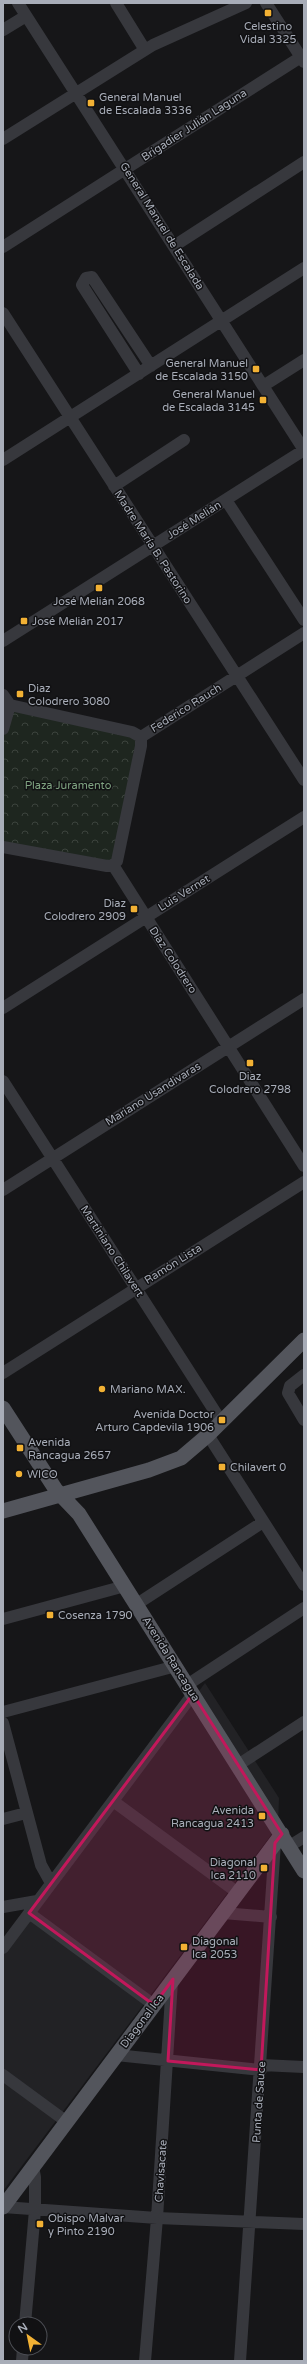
<svg xmlns="http://www.w3.org/2000/svg" width="307" height="2364" font-family="'Varela Round',sans-serif">
<defs>
<pattern id="park-crowns" width="20" height="18" patternUnits="userSpaceOnUse"><rect width="20" height="18" fill="#1e261f"/><path d="M2 6a3 3 0 1 1 6 0M12 15a3 3 0 1 1 6 0" fill="none" stroke="#3c433d"/></pattern>
</defs>
<rect width="100%" height="100%" fill="#161618"/>
<path fill="#222225" d="M 205,1683 L 279,1798 L 278,1826 L 3,2191 L 3,1952 Z"/>
<path fill="url(#park-crowns)" d="M 10,705 L 141,737 L 113,865 L 3,847 L 3,729 Z"/>
<g fill="none" stroke-linecap="round" stroke-linejoin="round">
<path stroke="#37383d" stroke-width="12" d="M 116,3 L 145,50
M 266,3 L 304,62
M 3,30 L 26,16
M 3,139 L 153,45 L 246,3
M 174,246 L 304,162
M 3,247 L 304,55
M 3,313 L 304,780
M 139,374 L 82,285 L 86,278 L 92,277 L 94,280 L 151,366
M 263,386 L 304,360
M 3,460 L 304,268
M 114,486 L 184,440
M 226,500 L 304,620
M 3,641 L 304,450 L 18,3
M 3,695 L 10,705
M 10,705 L 132,732 L 141,737
M 3,729 L 10,705
M 141,737 L 304,633
M 3,847 L 107,866 L 113,865
M 113,865 L 304,1166
M 113,865 L 117,861 L 141,746 L 141,737
M 3,1008 L 304,817
M 3,1081 L 221,1421
M 3,1190 L 304,999
M 3,1373 L 304,1182
M 304,1375 L 290,1386 L 288,1393 L 304,1420
M 208,1435 L 304,1585
M 137,1604 L 263,1522
M 3,1619 L 125,1586
M 187,1685 L 304,1608
M 3,1712 L 176,1666
M 3,1723 L 41,1865 L 51,1883
M 238,1765 L 304,1722
M 113,1801 L 238,1893
M 3,1819 L 26,1813
M 288,1847 L 304,1837
M 3,1907 L 37,1901
M 29,1913 L 154,2005
M 223,1913 L 271,1917
M 3,1948 L 193,1694
M 116,2055 L 261,2070
M 261,2065 L 304,2067
M 3,2075 L 67,2122
M 3,2207 L 157,2218 L 304,2224
M 25,2324 L 35,2210 L 35,2177 L 33,2167
M 22,2361 L 23,2348
M 145,2361 L 157,2218 L 172,1981
M 240,2361 L 275,1843"/>
<path stroke="#53555c" stroke-width="15" d="M 3,1408 L 56,1490 L 79,1514 L 304,1871
M 3,1511 L 149,1470 L 181,1458 L 208,1435 L 304,1340
M 3,2207 L 282,1834"/>
</g>
<path fill="#c2185b" fill-opacity="0.2" stroke="#c2185b" stroke-width="3" stroke-linejoin="round" d="M 193,1694 L 282,1834 L 275,1843 L 261,2070 L 168,2061 L 173,1979 L 154,2005 L 29,1913 Z"/>
<g fill="#f2b134" stroke="#111113" stroke-width="1.5">
<rect x="264" y="9" width="8" height="8" rx="2"/>
<rect x="87" y="99" width="8" height="8" rx="2"/>
<rect x="252" y="365" width="8" height="8" rx="2"/>
<rect x="259" y="396" width="8" height="8" rx="2"/>
<rect x="95" y="584" width="8" height="8" rx="2"/>
<rect x="20" y="617" width="8" height="8" rx="2"/>
<rect x="16" y="690" width="8" height="8" rx="2"/>
<rect x="130" y="905" width="8" height="8" rx="2"/>
<rect x="246" y="1059" width="8" height="8" rx="2"/>
<circle cx="102" cy="1389" r="4"/>
<rect x="218" y="1416" width="8" height="8" rx="2"/>
<rect x="16" y="1444" width="8" height="8" rx="2"/>
<rect x="218" y="1463" width="8" height="8" rx="2"/>
<circle cx="19" cy="1474" r="4"/>
<rect x="46" y="1611" width="8" height="8" rx="2"/>
<rect x="258" y="1812" width="8" height="8" rx="2"/>
<rect x="260" y="1864" width="8" height="8" rx="2"/>
<rect x="180" y="1943" width="8" height="8" rx="2"/>
<rect x="36" y="2220" width="8" height="8" rx="2"/>
</g>
<g text-anchor="middle" dominant-baseline="central" stroke-width="3" stroke-linejoin="round" paint-order="stroke">
<g font-size="11" fill="#a8adb8" stroke="#111113" text-anchor="start">
<text x="268" y="26" text-anchor="middle">Celestino<tspan x="268" dy="13">Vidal 3325</tspan></text>
<text x="99" y="97">General Manuel<tspan x="99" dy="13">de Escalada 3336</tspan></text>
<text x="248" y="363" text-anchor="end">General Manuel<tspan x="248" dy="13">de Escalada 3150</tspan></text>
<text x="255" y="394" text-anchor="end">General Manuel<tspan x="255" dy="13">de Escalada 3145</tspan></text>
<text x="99" y="601" text-anchor="middle">José Melián 2068</text>
<text x="32" y="621">José Melián 2017</text>
<text x="28" y="688">Diaz<tspan x="28" dy="13">Colodrero 3080</tspan></text>
<text x="126" y="903" text-anchor="end">Diaz<tspan x="126" dy="13">Colodrero 2909</tspan></text>
<text x="250" y="1076" text-anchor="middle">Diaz<tspan x="250" dy="13">Colodrero 2798</tspan></text>
<text x="110" y="1389">Mariano MAX.</text>
<text x="214" y="1414" text-anchor="end">Avenida Doctor<tspan x="214" dy="13">Arturo Capdevila 1906</tspan></text>
<text x="28" y="1442">Avenida<tspan x="28" dy="13">Rancagua 2657</tspan></text>
<text x="230" y="1467">Chilavert 0</text>
<text x="27" y="1474">WICO</text>
<text x="58" y="1615">Cosenza 1790</text>
<text x="254" y="1810" text-anchor="end">Avenida<tspan x="254" dy="13">Rancagua 2413</tspan></text>
<text x="256" y="1862" text-anchor="end">Diagonal<tspan x="256" dy="13">Ica 2110</tspan></text>
<text x="192" y="1941">Diagonal<tspan x="192" dy="13">Ica 2053</tspan></text>
<text x="48" y="2218">Obispo Malvar<tspan x="48" dy="13">y Pinto 2190</tspan></text>
</g>
<g font-size="11" fill="#a8adb8" stroke="#111113">
<text transform="translate(194 125) rotate(-33)">Brigadier Julián Laguna</text>
<text transform="translate(162 226) rotate(58)">General Manuel de Escalada</text>
<text transform="translate(194 520) rotate(-32)">José Melián</text>
<text transform="translate(153 547) rotate(57)">Madre María B. Pastorino</text>
<text transform="translate(186 708) rotate(-32)">Federico Rauch</text>
<text transform="translate(184 893) rotate(-32)">Luis Vernet</text>
<text transform="translate(173 960) rotate(57)">Díaz Colodrero</text>
<text transform="translate(153 1094) rotate(-32)">Mariano Usandivaras</text>
<text transform="translate(112 1251) rotate(57)">Martiniano Chilavert</text>
<text transform="translate(173 1264) rotate(-32)">Ramón Lista</text>
<text transform="translate(171 1659) rotate(58)">Avenida Rancagua</text>
<text transform="translate(142 2021) rotate(-53)">Diagonal Ica</text>
<text transform="translate(259 2102) rotate(-86)">Punta de Sauce</text>
<text transform="translate(161 2171) rotate(-86)">Chavisacate</text>
</g>
<g font-size="11" fill="#7fa381" stroke="#111113">
<text x="68" y="785">Plaza Juramento</text>
</g>
</g>
<rect width="307" height="2364" fill="none" stroke="#a8adb8" stroke-width="8"/>
<g transform="translate(28 2336) rotate(327)"><circle r="19" fill="#111113" stroke="#4d4f55"/>
<path d="M0-3L7 15L0 10L-7 15Z" fill="#f2b134"/>
<text y="-6" font-size="11" font-weight="bold" text-anchor="middle" fill="#a8adb8">N</text>
</g>
</svg>
